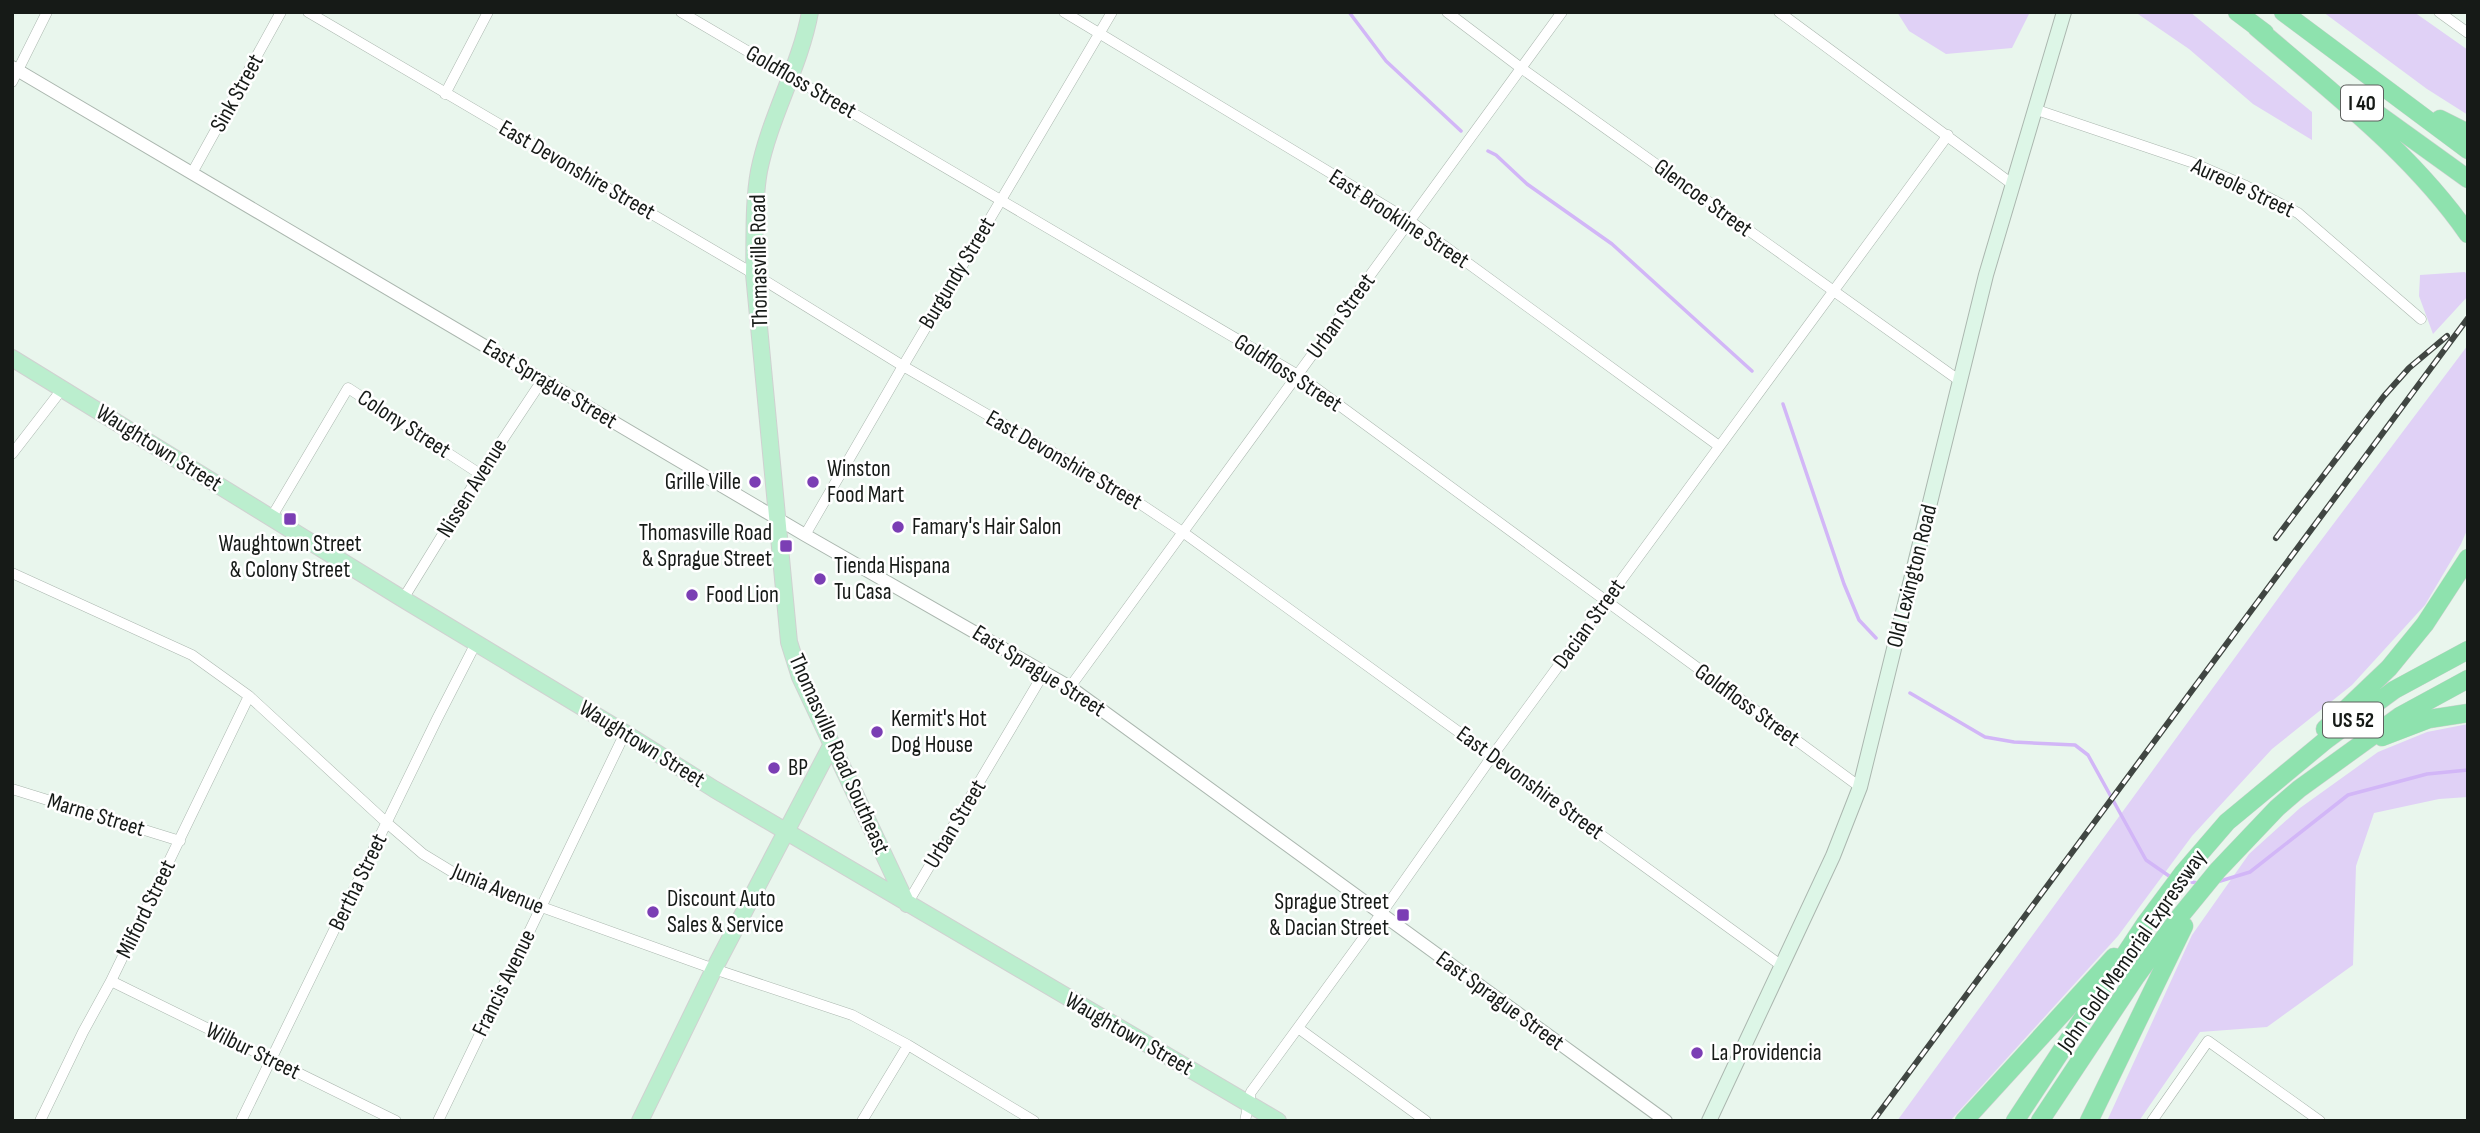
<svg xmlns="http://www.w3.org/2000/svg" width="2480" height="1133" font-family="'Sofia Sans Condensed',sans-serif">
<rect width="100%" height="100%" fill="#e9f6ed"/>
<path fill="#e0d1f6" d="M 1897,12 L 2030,12 L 2012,48 L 1946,54 L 1909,31 Z
M 2135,12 L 2190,12 L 2312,112 L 2312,140 L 2253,104 L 2189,49 Z
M 2323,12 L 2414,12 L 2468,50 L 2468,115 L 2427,89 Z
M 2465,272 L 2468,277 L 2468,296 L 2433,334 L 2419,296 L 2420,275 Z
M 2468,345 L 2468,528 L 2461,544 L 2425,605 L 2352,685 L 2272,749 L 2192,836 L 2118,936 L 1950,1121 L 1897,1121 L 2301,567 Z
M 2468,724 L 2468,797 L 2439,799 L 2374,813 L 2356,866 L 2353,965 L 2267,1027 L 2200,1032 L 2139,1121 L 2107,1121 L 2192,935 L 2249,854 L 2300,808 L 2378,752 L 2427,732 Z"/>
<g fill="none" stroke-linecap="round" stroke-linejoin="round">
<path stroke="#d2b6f7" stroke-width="3.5" d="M 1349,12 L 1386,61 L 1461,131
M 1488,151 L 1496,155 L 1527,184 L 1612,244 L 1752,371
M 1783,404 L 1844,584 L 1859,620 L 1876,638
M 1910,693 L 1985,737 L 2014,742 L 2075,745 L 2088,755 L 2146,860 L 2172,878
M 2183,881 L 2199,883
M 2217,882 L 2250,872 L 2348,795 L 2427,774 L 2468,770"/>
<g stroke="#abb7af" stroke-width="11">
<path id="minor" d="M 308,12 L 754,274 L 903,366 L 1130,497 L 1184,533 L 1782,966
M 681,12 L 1298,375 L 1860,787
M 1064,12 L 1410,221 L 1719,446
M 1447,12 L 1521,68 L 1960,381
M 1779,12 L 2012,184
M 2439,12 L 2468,33
M 12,82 L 47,12
M 445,94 L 488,12
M 2034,109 L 2191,162 L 2244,185 L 2298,213 L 2421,319
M 192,173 L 281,12
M 12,454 L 63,388
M 271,518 L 348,388 L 480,474
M 805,535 L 903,366 L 1112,12
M 12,573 L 192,655 L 249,696 L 387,823 L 423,854 L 464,879 L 714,969 L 852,1015 L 908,1045 L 1034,1121
M 403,599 L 480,474 L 543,379
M 1070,687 L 1562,12
M 12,789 L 180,841
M 907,904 L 1045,671
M 111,981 L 396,1121
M 1298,1028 L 1426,1121
M 40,1121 L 83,1032 L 111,981 L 249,696
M 241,1121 L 437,719 L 476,643
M 438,1121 L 625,733
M 862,1121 L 908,1045
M 1245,1121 L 1251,1092 L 1381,914 L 1493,755 L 1948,135
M 2152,1121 L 2208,1041 L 2320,1121"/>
</g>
<g stroke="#abb7af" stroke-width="14">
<path id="tertiary" d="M 12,67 L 805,535 L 1070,687 L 1666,1121"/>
</g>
<g stroke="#abb7af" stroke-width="16">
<path id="secondary" d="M 1709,1121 L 1833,856 L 1860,787 L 1986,275 L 2064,12"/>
</g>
<g stroke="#d0d1d1" stroke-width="18">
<path id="primary" d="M 810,12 C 800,67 770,116 759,171 C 753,204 755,240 754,274 L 789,642 L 800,677 L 907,904
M 12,358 L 403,599 L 625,733 L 714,789 L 1278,1121
M 640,1121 L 714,969 L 832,744"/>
</g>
<g stroke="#d0d1d1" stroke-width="19">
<path id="motorway" d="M 2237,12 L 2265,33
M 2283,12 L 2468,150
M 2256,27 C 2331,92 2411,152 2468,234
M 2350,94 L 2468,179
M 2440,119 L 2468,133
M 2325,729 L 2389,668 L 2425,624 L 2468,558
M 2382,737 L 2429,719 L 2468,713
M 1964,1121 L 2114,957
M 2015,1121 L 2145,924 L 2183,873 L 2227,822 L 2326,740 L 2394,690 L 2468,650
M 2040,1121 L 2135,978 L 2177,920 L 2218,870 L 2277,808 L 2299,789 L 2400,716 L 2468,679
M 2089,1121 L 2184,926"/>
</g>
<use href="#minor" stroke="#fff" stroke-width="10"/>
<use href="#tertiary" stroke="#fff" stroke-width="12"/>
<use href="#secondary" stroke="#ddf6e7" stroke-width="14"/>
<use href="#primary" stroke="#bbeece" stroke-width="16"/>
<use href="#motorway" stroke="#8ee2ae" stroke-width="18"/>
<g stroke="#404642" stroke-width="6">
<path id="rail" d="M 2276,538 L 2384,396 L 2409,368 L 2447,336
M 1873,1121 L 2468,318"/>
</g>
<use href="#rail" stroke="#fff" stroke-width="3.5" stroke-dasharray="10" stroke-linecap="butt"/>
</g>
<g fill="#7b3eb4" stroke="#fff" stroke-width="2.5">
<circle cx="755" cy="482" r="7"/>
<circle cx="813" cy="482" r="7"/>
<rect x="283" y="512" width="14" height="14" rx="3.5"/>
<circle cx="898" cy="527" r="7"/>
<rect x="779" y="539" width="14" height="14" rx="3.5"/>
<circle cx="820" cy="579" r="7"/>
<circle cx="692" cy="595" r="7"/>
<circle cx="877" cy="732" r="7"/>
<circle cx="774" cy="768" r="7"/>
<circle cx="653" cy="912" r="7"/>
<rect x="1396" y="908" width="14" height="14" rx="3.5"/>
<circle cx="1697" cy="1053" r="7"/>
</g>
<g text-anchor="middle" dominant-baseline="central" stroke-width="5" stroke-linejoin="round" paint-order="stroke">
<g fill="#fff" stroke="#5c5f5d" stroke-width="2">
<rect x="2341" y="85.5" width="42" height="35" rx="5"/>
<rect x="2323" y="702.5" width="60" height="35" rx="5"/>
</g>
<g font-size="21" font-weight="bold" fill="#161a17">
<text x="2362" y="103">I 40</text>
<text x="2353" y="720">US 52</text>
</g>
<g font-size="23" fill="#161a17" stroke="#fff">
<text transform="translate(801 82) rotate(30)">Goldfloss Street</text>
<text transform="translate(237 93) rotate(-61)">Sink Street</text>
<text transform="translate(577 170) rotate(30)">East Devonshire Street</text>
<text transform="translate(2243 188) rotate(25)">Aureole Street</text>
<text transform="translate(1703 198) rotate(36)">Glencoe Street</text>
<text transform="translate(1399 219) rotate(33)">East Brookline Street</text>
<text transform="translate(759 261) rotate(-91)">Thomasville Road</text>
<text transform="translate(957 273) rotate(-59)">Burgundy Street</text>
<text transform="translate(1341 316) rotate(-54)">Urban Street</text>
<text transform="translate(1288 373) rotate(33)">Goldfloss Street</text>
<text transform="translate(550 384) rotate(31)">East Sprague Street</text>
<text transform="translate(404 424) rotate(33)">Colony Street</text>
<text transform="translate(159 448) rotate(32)">Waughtown Street</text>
<text transform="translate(1064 460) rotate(30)">East Devonshire Street</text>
<text transform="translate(472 488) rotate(-58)">Nissen Avenue</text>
<text transform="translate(1912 576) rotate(-76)">Old Lexington Road</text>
<text transform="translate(1589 624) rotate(-54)">Dacian Street</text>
<text transform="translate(1039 671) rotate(32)">East Sprague Street</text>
<text transform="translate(1747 705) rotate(36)">Goldfloss Street</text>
<text transform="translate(642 744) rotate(32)">Waughtown Street</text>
<text transform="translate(839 754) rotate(66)">Thomasville Road Southeast</text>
<text transform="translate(1530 783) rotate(36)">East Devonshire Street</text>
<text transform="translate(96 815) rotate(17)">Marne Street</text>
<text transform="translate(955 824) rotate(-59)">Urban Street</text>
<text transform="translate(358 882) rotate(-64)">Bertha Street</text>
<text transform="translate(498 889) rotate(23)">Junia Avenue</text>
<text transform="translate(146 909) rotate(-64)">Milford Street</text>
<text transform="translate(2132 951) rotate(-55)">John Gold Memorial Expressway</text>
<text transform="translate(504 983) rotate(-64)">Francis Avenue</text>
<text transform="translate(1500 1001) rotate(36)">East Sprague Street</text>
<text transform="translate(1129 1034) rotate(30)">Waughtown Street</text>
<text transform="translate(253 1051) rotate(26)">Wilbur Street</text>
</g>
<g font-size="23" fill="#161a17" stroke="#fff" text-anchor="start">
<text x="827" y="469">Winston<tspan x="827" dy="26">Food Mart</tspan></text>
<text x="741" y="482" text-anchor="end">Grille Ville</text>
<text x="912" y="527">Famary's Hair Salon</text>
<text x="772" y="533" text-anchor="end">Thomasville Road<tspan x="772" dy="26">&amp; Sprague Street</tspan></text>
<text x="290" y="544" text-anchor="middle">Waughtown Street<tspan x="290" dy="26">&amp; Colony Street</tspan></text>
<text x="834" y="566">Tienda Hispana<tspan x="834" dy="26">Tu Casa</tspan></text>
<text x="706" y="595">Food Lion</text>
<text x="891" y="719">Kermit's Hot<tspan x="891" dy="26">Dog House</tspan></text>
<text x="788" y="768">BP</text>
<text x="667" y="899">Discount Auto<tspan x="667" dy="26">Sales &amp; Service</tspan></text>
<text x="1389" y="902" text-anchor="end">Sprague Street<tspan x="1389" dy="26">&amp; Dacian Street</tspan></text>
<text x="1711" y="1053">La Providencia</text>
</g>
</g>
<rect width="2480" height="1133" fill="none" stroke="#161a17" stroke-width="28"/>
</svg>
